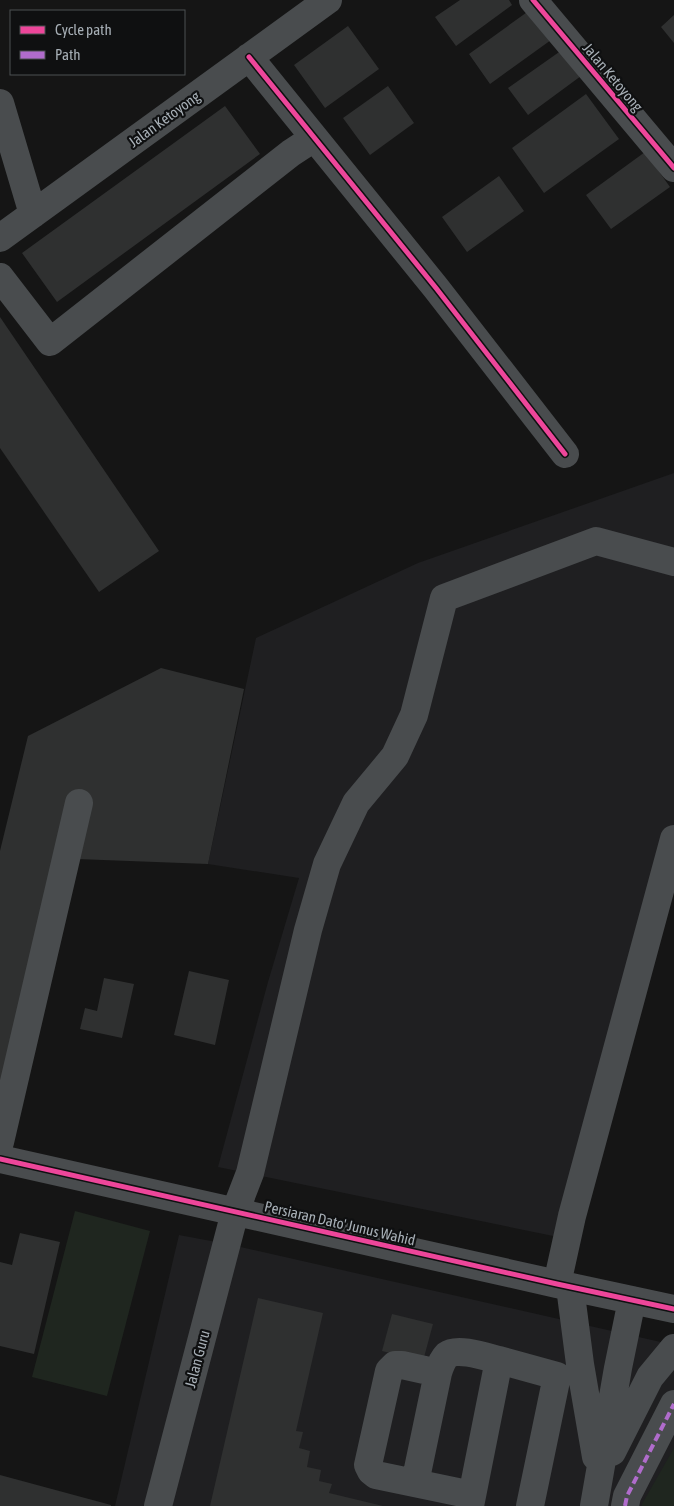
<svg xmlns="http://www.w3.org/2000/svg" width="674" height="1506" font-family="'Asap Condensed',sans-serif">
<rect width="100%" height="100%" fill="#151515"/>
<path fill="#1f1f21" d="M 674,473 L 674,839 L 568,1239 L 218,1167 L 268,982 L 299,878 L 208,864 L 256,638 L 418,563 Z
M 179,1235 L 227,1244 L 674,1345 L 674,1506 L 115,1506 Z"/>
<path fill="#1f261f" d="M 75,1211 L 150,1231 L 107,1396 L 32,1377 Z
M 674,1448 L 674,1506 L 642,1506 L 642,1504 Z"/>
<path fill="#2f3030" d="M 460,0 L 509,0 L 512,5 L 456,46 L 435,17 Z
M 530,10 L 551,40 L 490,84 L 469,54 Z
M 674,15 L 674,43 L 661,27 Z
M 348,26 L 379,69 L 325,108 L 294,65 Z
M 562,50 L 581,76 L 528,115 L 508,88 Z
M 388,86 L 414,123 L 370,155 L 343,118 Z
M 586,94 L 619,139 L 544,193 L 512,148 Z
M 225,106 L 260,154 L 57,302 L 22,253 Z
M 645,152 L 670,187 L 611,229 L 586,195 Z
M 499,176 L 524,211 L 467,252 L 442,217 Z
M 0,317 L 159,551 L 99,592 L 0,448 Z
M 161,668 L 244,689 L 208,864 L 77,859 L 0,1115 L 0,851 L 28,736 Z
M 189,971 L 229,980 L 215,1045 L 174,1035 Z
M 104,978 L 134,984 L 122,1038 L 80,1029 L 85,1008 L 97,1011 Z
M 20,1233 L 60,1242 L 34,1354 L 0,1346 L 0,1262 L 12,1265 Z
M 258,1298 L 323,1313 L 296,1431 L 303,1432 L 299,1448 L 310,1451 L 307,1467 L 321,1470 L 319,1481 L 332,1484 L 329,1493 L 383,1506 L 210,1506 Z
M 392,1314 L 433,1324 L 423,1361 L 382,1351 Z
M 0,1475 L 111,1505 L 111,1506 L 0,1506 Z"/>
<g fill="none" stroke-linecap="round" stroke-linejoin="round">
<path stroke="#494c4e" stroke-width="28" d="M 533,0 L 674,168
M 249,57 L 436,288 L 565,454
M 0,103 L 33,214
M 0,238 L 328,0
M 0,277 L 50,342 L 291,153 L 314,138
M 0,1142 L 79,803
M 0,1159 L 557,1284 L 674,1309
M 557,1284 L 572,1216 L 674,839
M 570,1287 L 580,1364 L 596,1457
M 438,1373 L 402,1365 L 395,1365 L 389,1371 L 368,1465 L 371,1471 L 376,1475 L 472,1495
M 612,1452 L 650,1377 L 674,1348
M 415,1483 L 438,1373 C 440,1366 442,1360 447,1355 C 457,1347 487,1357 499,1360
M 158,1506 L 235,1212 L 250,1173 L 308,930 L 327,864 L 356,803 L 395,756 L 414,715 L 444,598 L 596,541 L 674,562
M 470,1506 L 499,1360 L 557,1376 L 530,1506
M 594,1506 L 618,1368 L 632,1300
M 625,1506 L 627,1496 L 674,1404"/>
<path stroke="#b06ccc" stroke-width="4" stroke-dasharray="8 4" stroke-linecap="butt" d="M 625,1506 L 627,1496 L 674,1404"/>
<g stroke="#0f1011" stroke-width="8">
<path id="cycleway" d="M 533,0 L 674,168
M 249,57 L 436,288 L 565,454
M 0,1159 L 557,1284 L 674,1309"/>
</g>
<use href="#cycleway" stroke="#ed469a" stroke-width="5"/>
</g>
<g text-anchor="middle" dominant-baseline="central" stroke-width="4.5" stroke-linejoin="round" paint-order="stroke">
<g font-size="15" fill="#a7afb6" stroke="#0f1011">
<text transform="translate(613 77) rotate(50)">Jalan Ketoyong</text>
<text transform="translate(164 119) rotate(-36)">Jalan Ketoyong</text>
<text transform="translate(340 1223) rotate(13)">Persiaran Dato' Junus Wahid</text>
<text transform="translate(197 1359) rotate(-75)">Jalan Guru</text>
</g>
</g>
<rect x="10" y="10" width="175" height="65" fill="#0f1011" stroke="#4c5053"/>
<rect x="20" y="26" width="25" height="8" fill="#ed469a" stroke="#4c5053"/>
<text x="55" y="35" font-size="15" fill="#a7afb6">Cycle path</text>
<rect x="20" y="51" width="25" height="8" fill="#b06ccc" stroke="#4c5053"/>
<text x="55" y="60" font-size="15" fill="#a7afb6">Path</text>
</svg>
